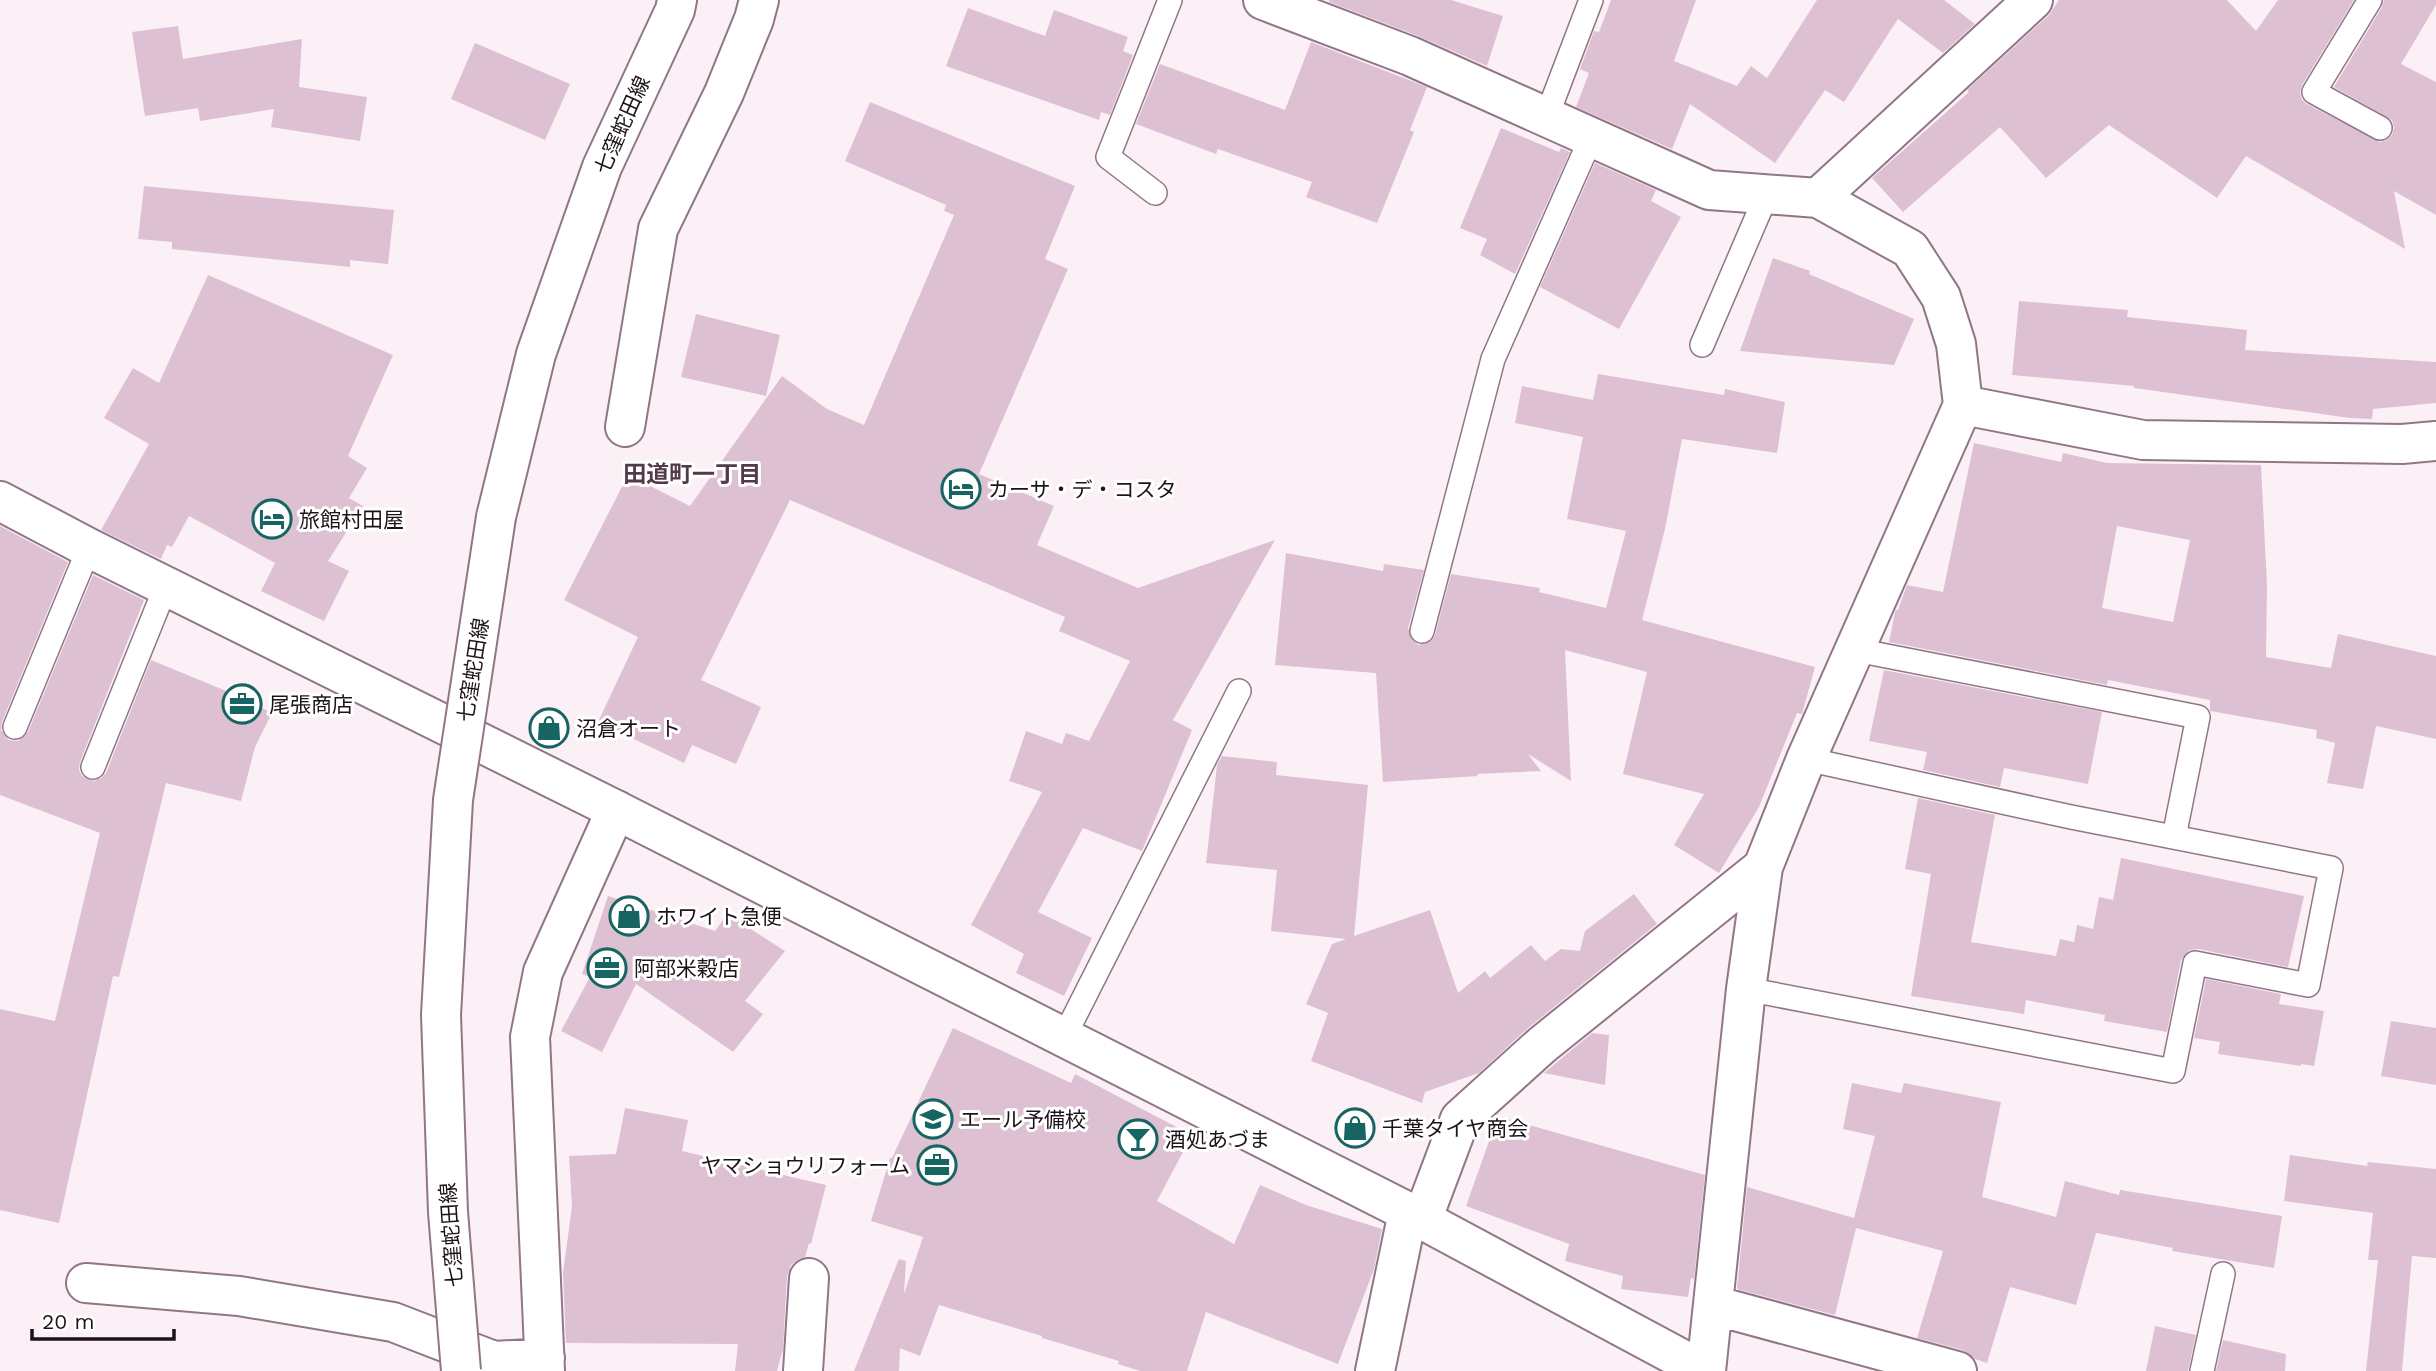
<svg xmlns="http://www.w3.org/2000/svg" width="2436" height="1371" font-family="'Work Sans','Noto Sans JP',sans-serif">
<rect width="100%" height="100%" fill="#fcf0f7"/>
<path fill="#dec0d3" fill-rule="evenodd" d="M 1329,0 L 1451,0 L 1503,16 L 1487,66 L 1418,36 L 1329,2 Z
M 1611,0 L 1696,0 L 1674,61 L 1737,86 L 1751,66 L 1767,78 L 1817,0 L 1944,0 L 1975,24 L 1943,53 L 1898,19 L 1844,102 L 1825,90 L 1775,163 L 1690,104 L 1672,149 L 1576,107 L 1589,73 L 1580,69 L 1594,31 L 1599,32 Z
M 2059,0 L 2227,0 L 2256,31 L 2278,0 L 2354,0 L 2302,85 L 2300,93 L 2302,100 L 2307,104 L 2380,142 L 2387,140 L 2392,135 L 2394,128 L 2392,120 L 2334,87 L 2382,7 L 2384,0 L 2436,0 L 2436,5 L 2401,64 L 2436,82 L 2436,215 L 2394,191 L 2405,249 L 2246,156 L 2217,198 L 2109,125 L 2046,178 L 2000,127 L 1903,212 L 1872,178 L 1969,92 L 1967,90 L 2048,16 Z
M 968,8 L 1045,36 L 1054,10 L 1128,37 L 1123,51 L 1133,55 L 1110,115 L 1101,112 L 1099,120 L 946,66 Z
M 178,26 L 183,59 L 302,39 L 299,87 L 367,97 L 360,141 L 271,127 L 274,109 L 200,121 L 198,108 L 145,116 L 132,32 Z
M 1311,42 L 1427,87 L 1410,130 L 1414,132 L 1377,223 L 1306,197 L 1312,182 L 1218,149 L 1216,154 L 1136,124 L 1160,64 L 1285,110 Z
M 475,43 L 570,84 L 545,140 L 451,99 Z
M 870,102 L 1075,186 L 1045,259 L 1068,269 L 979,474 L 1054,506 L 1037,545 L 1138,588 L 1275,540 L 1173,720 L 1192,730 L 1142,851 L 1083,828 L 1038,912 L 1092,938 L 1064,996 L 1016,973 L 1024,954 L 971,925 L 1042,792 L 1009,781 L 1026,731 L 1062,744 L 1066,733 L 1089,741 L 1130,661 L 1059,631 L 1065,617 L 790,500 L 701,680 L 761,707 L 736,764 L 692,745 L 684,763 L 598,722 L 638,637 L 564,600 L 628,475 L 690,506 L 782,376 L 827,409 L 864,425 L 954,215 L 944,211 L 946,205 L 845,161 Z
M 1501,128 L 1559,152 L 1561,148 L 1570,152 L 1515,274 L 1480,255 L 1487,239 L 1460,228 Z
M 1595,163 L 1656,190 L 1651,201 L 1681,217 L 1619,329 L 1540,287 Z
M 144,186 L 394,210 L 388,264 L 350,260 L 350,267 L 172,249 L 172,242 L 138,239 Z
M 1773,258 L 1810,271 L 1809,274 L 1914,319 L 1894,365 L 1740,351 Z
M 208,275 L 393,355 L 348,456 L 367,468 L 349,498 L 363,506 L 328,561 L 349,571 L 324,621 L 261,591 L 275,563 L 189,516 L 172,547 L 167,545 L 161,559 L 101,530 L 149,444 L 104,418 L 133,368 L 159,383 Z
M 2019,301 L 2128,310 L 2127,317 L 2247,330 L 2245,350 L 2436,362 L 2436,403 L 2373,409 L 2372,419 L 2350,418 L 2134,388 L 2134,386 L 2012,375 Z
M 696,314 L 780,335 L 766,396 L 681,377 Z
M 1598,374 L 1724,395 L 1725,389 L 1785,402 L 1777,453 L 1682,439 L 1665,529 L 1642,620 L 1815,667 L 1802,714 L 1797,713 L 1759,807 L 1719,873 L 1674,845 L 1704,794 L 1623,774 L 1647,672 L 1565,650 L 1571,781 L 1528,754 L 1541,771 L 1477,774 L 1478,776 L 1383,782 L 1376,673 L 1275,665 L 1286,553 L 1383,571 L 1384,564 L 1424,570 L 1408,628 L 1412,640 L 1419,645 L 1431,641 L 1435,635 L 1451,574 L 1540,588 L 1539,592 L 1606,608 L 1626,531 L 1567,519 L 1583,437 L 1515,423 L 1522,386 L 1593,400 Z
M 1974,443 L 2061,462 L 2063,453 L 2107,463 L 2261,465 L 2267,585 L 2266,657 L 2331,668 L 2338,634 L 2436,656 L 2436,739 L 2376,726 L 2363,789 L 2327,783 L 2335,743 L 2316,738 L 2317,730 L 2210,711 L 2210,700 L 2108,680 L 2107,685 L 1889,642 L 1895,612 L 1896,610 L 1898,610 L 1907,585 L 1943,592 ZM 2117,526 L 2190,540 L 2173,622 L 2102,608 Z
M 0,526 L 68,562 L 2,722 L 1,730 L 9,740 L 18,741 L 28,732 L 93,575 L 144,600 L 80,762 L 79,770 L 82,776 L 94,781 L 101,778 L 106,773 L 151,660 L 236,695 L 272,713 L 255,747 L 241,801 L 166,783 L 119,977 L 113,976 L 59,1223 L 0,1210 L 0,1009 L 55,1021 L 100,833 L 0,795 Z
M 1884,670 L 2102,712 L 2088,784 L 2004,768 L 2000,787 L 1923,770 L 1927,752 L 1869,741 Z
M 1222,756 L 1277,762 L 1276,775 L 1368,785 L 1354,936 L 1430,910 L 1458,993 L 1485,971 L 1490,978 L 1531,945 L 1545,961 L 1561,949 L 1580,951 L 1585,931 L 1634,894 L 1657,924 L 1528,1028 L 1479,1073 L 1425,1092 L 1422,1103 L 1311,1061 L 1328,1013 L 1306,1004 L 1332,944 L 1346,939 L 1271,931 L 1277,870 L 1206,863 L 1217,765 Z
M 1918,798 L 1995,815 L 1971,942 L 2056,956 L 2060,939 L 2074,942 L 2077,925 L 2093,929 L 2099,897 L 2113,900 L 2121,858 L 2304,896 L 2288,967 L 2198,949 L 2190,950 L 2181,960 L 2167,1032 L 2104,1021 L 2105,1015 L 2026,1000 L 2024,1014 L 1911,996 L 1931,874 L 1905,869 Z
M 608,896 L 715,931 L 727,914 L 785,951 L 745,1001 L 763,1014 L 733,1052 L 636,984 L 602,1052 L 561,1031 L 590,977 L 582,974 Z
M 2206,979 L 2281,994 L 2279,1004 L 2324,1011 L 2314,1066 L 2301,1064 L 2301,1066 L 2218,1054 L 2220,1042 L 2194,1038 Z
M 2391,1021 L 2436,1028 L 2436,1085 L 2381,1076 Z
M 953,1028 L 1071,1083 L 1075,1074 L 1192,1135 L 1157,1201 L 1234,1244 L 1260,1185 L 1306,1205 L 1382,1229 L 1374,1269 L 1338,1364 L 1206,1312 L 1187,1371 L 1140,1371 L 1118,1364 L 1119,1361 L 1042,1338 L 1042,1336 L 939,1305 L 920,1356 L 900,1348 L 899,1371 L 854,1371 L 899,1259 L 906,1261 L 904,1294 L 923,1237 L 871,1221 L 890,1158 L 892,1158 Z
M 1592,1033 L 1609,1035 L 1605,1085 L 1544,1073 Z
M 1852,1083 L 1901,1093 L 1904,1083 L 2001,1102 L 1982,1197 L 2056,1217 L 2065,1181 L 2119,1195 L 2120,1190 L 2282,1216 L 2274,1268 L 2172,1251 L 2173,1248 L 2096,1233 L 2076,1305 L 2010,1287 L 1987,1363 L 1975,1359 L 1963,1350 L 1917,1338 L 1943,1251 L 1856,1228 L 1835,1315 L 1737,1289 L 1747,1187 L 1854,1218 L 1875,1136 L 1843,1129 Z
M 625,1108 L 688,1120 L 682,1151 L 826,1185 L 811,1244 L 809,1243 L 805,1257 L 799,1259 L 791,1265 L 787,1276 L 783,1349 L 777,1371 L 735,1371 L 738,1344 L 566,1343 L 563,1273 L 572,1206 L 569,1156 L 616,1154 Z
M 1498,1116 L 1705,1175 L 1694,1279 L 1691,1278 L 1688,1297 L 1621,1289 L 1623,1276 L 1565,1261 L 1569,1244 L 1466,1206 Z
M 2290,1155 L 2367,1166 L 2368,1162 L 2436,1169 L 2436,1258 L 2412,1256 L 2402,1371 L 2366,1371 L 2378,1260 L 2368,1260 L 2373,1213 L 2284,1201 Z
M 2155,1326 L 2196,1335 L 2188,1371 L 2146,1371 Z
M 2223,1340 L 2286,1354 L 2285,1371 L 2216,1371 Z"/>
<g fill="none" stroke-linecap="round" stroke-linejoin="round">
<g stroke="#917687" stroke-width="26">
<path id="service" d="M 2370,0 L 2314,92 L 2380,128
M 1546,118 L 1591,0
M 1155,193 L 1108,157 L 1170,0
M 1702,345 L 1766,196
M 1422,631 L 1493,359 L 1591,138
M 1856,650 L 2198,717 L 2174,837
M 15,727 L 89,548
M 93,767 L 166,586
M 1746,989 L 2173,1071 L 2195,963 L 2308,985 L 2331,868 L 2071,817 L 1806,759
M 1064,1037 L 1239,691
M 2202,1371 L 2223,1274"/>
</g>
<g stroke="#917687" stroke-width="42">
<path id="minor" d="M 1263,0 L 1410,56 L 1709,190 L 1818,198 L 1910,249 L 1941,297 L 1956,344 L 1963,405 L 1806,759 L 1763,867 L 1542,1045 L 1460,1119 L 1422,1220
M 1818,198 L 2033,0
M 1963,405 L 2143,440 L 2402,444 L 2436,441
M 625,427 L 658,229 L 724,93 L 754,19 L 759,0
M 86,1283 L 239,1296 L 393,1322 L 494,1361 L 545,1358
M 1713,1305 L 1957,1371
M 545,1371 L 530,1037 L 543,972 L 616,810
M 803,1371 L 809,1278
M 1375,1371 L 1408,1212
M 1706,1371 L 1746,989 L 1763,867"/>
</g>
<g stroke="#917687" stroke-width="42">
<path id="tertiary" d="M 0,501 L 89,548 L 616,810 L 1408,1212 L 1704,1371
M 496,517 L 536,354 L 602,167 L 675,10 L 677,0"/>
</g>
<use href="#service" stroke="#fff" stroke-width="23"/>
<use href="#minor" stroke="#fff" stroke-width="38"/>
<use href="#tertiary" stroke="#fff" stroke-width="38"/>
<g stroke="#917687" stroke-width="42" stroke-linecap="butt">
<path id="tertiary-bridge" d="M 461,1371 L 448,1212 L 441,1015 L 453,800 L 496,517"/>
</g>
<use href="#tertiary-bridge" stroke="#fff" stroke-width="38"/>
</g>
<defs>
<g id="hotel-ring" transform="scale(2.0125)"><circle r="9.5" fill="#fff" stroke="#176562" stroke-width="1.5"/><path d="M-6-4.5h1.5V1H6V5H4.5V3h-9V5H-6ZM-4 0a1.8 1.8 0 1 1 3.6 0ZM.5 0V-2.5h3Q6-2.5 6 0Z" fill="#176562"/></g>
<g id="office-ring" transform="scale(2.0125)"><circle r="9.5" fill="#fff" stroke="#176562" stroke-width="1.5"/><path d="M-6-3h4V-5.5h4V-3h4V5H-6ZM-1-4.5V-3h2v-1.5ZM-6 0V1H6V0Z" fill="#176562"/></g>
<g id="shop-ring" transform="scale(2.0125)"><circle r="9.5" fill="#fff" stroke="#176562" stroke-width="1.5"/><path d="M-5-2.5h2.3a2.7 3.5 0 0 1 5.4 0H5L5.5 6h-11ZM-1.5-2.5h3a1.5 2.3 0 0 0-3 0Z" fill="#176562"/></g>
<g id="school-ring" transform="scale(2.0125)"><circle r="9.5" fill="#fff" stroke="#176562" stroke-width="1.5"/><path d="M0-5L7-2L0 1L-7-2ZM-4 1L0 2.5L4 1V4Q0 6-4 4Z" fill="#176562"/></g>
<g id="bar-ring" transform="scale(2.0125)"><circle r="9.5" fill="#fff" stroke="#176562" stroke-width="1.5"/><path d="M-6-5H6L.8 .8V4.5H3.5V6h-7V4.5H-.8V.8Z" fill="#176562"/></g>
</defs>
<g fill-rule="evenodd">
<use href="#hotel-ring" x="961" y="489"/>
<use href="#hotel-ring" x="272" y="519"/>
<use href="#office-ring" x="242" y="704"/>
<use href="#shop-ring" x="549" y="728"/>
<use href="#shop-ring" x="629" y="916"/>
<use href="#office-ring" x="607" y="968"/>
<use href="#school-ring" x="933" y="1119"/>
<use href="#shop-ring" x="1355" y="1128"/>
<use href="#bar-ring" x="1138" y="1139"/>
<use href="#office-ring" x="937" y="1165"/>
</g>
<g text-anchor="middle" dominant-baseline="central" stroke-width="6" stroke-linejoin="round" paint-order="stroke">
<g font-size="21" fill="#1c1219" stroke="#fff">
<text transform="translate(622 125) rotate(-66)">七窪蛇田線</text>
<text transform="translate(473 670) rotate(-81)">七窪蛇田線</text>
<text transform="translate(451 1235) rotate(-94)">七窪蛇田線</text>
</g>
<g font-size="21" fill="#1c1219" stroke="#fff" text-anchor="start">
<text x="988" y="489">カーサ・デ・コスタ</text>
<text x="299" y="519">旅館村田屋</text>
<text x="269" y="704">尾張商店</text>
<text x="576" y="728">沼倉オート</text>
<text x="656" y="916">ホワイト急便</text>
<text x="634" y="968">阿部米穀店</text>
<text x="960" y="1119">エール予備校</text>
<text x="1382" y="1128">千葉タイヤ商会</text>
<text x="1165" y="1139">酒処あづま</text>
<text x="910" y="1165" text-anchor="end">ヤマショウリフォーム</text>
</g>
<g font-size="23" font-weight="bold" fill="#523a49" stroke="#fff">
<text x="692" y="474">田道町一丁目</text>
</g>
</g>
<path d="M32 1329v10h142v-10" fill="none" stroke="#1c1219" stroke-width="3.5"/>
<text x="42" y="1329" font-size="21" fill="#1c1219" stroke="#ffffff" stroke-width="5" paint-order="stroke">20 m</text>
</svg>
